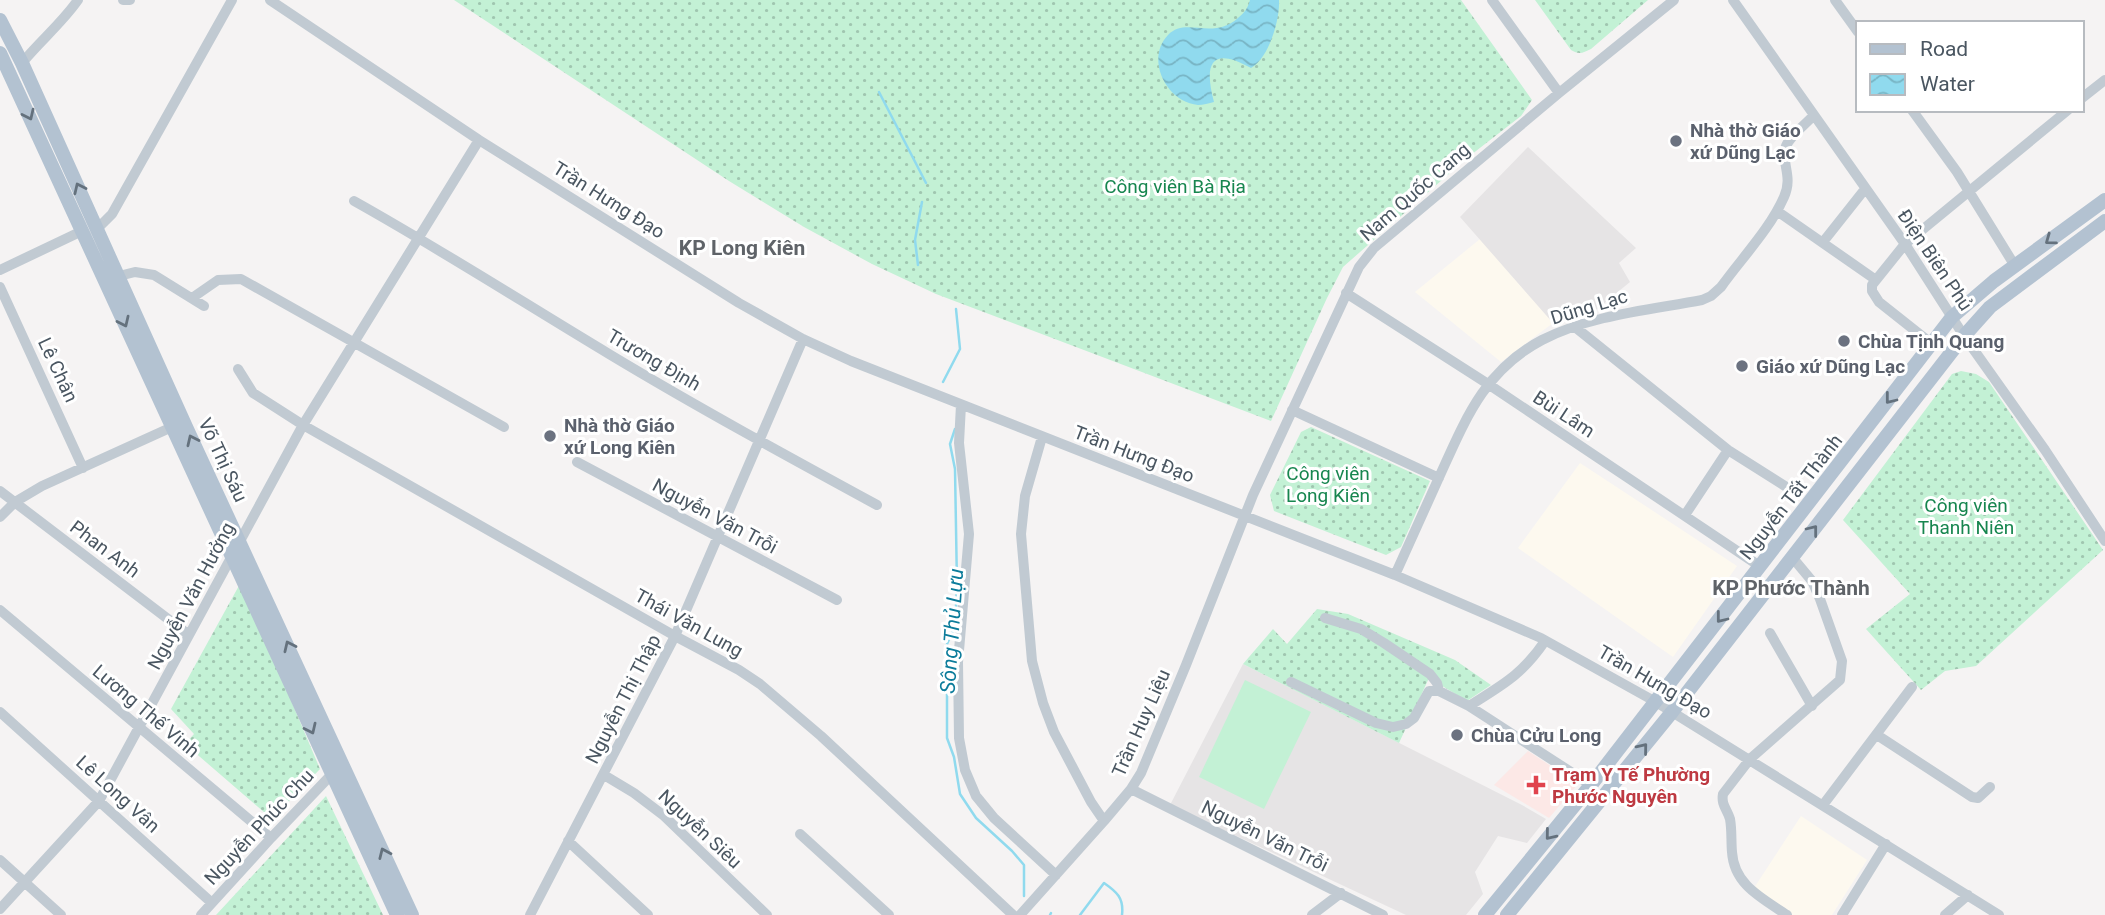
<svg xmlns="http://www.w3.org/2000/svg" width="2105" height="915" font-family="Roboto,sans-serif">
<defs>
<pattern id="grass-dots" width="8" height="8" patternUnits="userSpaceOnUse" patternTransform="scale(1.75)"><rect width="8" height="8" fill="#c3f1d5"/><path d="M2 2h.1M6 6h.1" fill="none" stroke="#a0c6b0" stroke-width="1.8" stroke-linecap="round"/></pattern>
<pattern id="water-waves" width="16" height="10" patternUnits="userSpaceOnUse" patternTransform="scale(1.75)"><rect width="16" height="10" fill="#90daee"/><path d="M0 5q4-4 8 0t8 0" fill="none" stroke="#78b4c4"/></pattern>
</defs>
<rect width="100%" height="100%" fill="#f5f3f3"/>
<path fill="#fdf9ef" d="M 1480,239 L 1553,323 L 1501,362 L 1415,292 Z
M 1580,463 L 1737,566 L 1673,657 L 1518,548 Z
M 1801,816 L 1867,860 L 1832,915 L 1789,915 L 1752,891 Z"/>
<path fill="#e6e4e5" d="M 1528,147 L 1636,248 L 1619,263 L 1630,282 L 1591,314 L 1553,323 L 1460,217 Z
M 1243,664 L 1522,805 L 1546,819 L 1527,843 L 1498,836 L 1475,872 L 1483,894 L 1466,915 L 1406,915 L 1170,805 Z"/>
<path fill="#fce8e6" d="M 1528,751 L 1578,784 L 1549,818 L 1494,785 Z"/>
<path fill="url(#grass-dots)" d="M 454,0 L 1461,0 L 1532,100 L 1521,116 L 1467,158 L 1343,267 L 1327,298 L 1271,421 L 936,294 L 872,264 L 804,227 L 729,181 Z
M 1535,0 L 1648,0 L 1591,49 C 1583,53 1579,55 1571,50 Z
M 1961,371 L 1976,374 L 1989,382 L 2103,550 L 1976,666 L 1945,671 L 1921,690 L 1866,629 L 1910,594 L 1843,520 L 1952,374 Z
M 1311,427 L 1430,481 L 1401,547 L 1386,555 L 1274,511 L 1270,495 L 1301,432 Z
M 241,582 L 320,769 L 272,819 L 185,744 L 194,734 L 171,709 Z
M 1317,609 L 1348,614 L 1455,660 L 1491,685 L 1467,701 L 1429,678 L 1399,743 L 1243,664 L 1273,629 L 1287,644 Z
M 326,796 L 383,915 L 216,915 Z"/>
<path fill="#c3f1d5" d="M 1245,680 L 1311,712 L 1264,809 L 1199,777 Z"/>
<path fill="url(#water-waves)" d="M 1250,0 L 1279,0 C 1280,20 1269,58 1251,68 C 1210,45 1204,65 1214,102 C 1209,103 1203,105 1198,105 C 1166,102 1145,59 1168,35 C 1186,16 1212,41 1238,18 C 1244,13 1248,8 1250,0 Z"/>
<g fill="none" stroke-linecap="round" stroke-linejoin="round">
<path stroke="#90daee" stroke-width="2.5" d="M 879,92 L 926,183
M 918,265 L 915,240 L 922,202
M 943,382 L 960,349 L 956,309
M 955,429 L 950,444 L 955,469 L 957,586 L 955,626 L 947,644 L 947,738 L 954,757 L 960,794 L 976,818 L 1012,851 L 1024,865 L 1024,896
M 1050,915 L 1051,913
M 1080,915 L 1104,883 C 1117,892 1124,898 1122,915"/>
<path stroke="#c1cad2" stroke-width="10" d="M 123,0 L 130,0
M 270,0 L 479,140 L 739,303 L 803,339 L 851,361 L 1395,575 L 1541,638 L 1656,702 L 1999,915
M 1492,0 L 1559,93
M 1733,0 L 1905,244 L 1964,336 L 2045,450 L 2105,541
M 1835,0 L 1858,32
M 22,63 C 40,41 62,23 78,0
M 2082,98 L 2105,80
M 1912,110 L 1957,172 L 2015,266
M 354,201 C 440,249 524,303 609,354 C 697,407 787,456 877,505
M 1777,211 L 1876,280
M 98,228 L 112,214 L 232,0
M 1823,242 L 1865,189
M 0,270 L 82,231
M 119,276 L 135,272 L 154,275 L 204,306
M 0,287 L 83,468
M 1346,293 L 1488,384 L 1761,567
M 192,298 L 218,280 L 241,279 L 504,427
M 1575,327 L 1728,450 L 1788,488
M 1932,344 L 1879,302 L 1872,291 L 1872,285 L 1905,244 L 2068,110
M 238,369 L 253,393 L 303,425 L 675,636 L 739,670 L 760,684 L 821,736 L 1013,915
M 961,405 L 959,443 L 969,534 L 958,662 L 959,738 L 965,770 L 976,796 L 994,818 L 1056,875
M 1292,410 L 1439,478
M 1042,437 L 1025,496 L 1021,534 L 1032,661 L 1043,703 L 1054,732 L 1091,802 L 1104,821
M 577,462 L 837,600
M 0,491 L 189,635
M 1685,515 L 1728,450
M 0,517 L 15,502 L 42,486 L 172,427
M 1395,575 C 1410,541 1426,507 1441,473 C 1466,418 1485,370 1542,340 C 1591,315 1649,310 1702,300 L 1711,296 L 1721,287 C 1741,259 1770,229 1784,197 C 1793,177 1782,165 1785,149 C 1788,137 1805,125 1813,116
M 0,610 L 271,838
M 1325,618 L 1361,629 L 1384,643 L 1430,674 L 1437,683 L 1439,691
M 1770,633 L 1812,706
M 1291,682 L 1376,723 L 1393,727 L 1406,724 L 1414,718 L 1429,691 L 1439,691 L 1469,706 L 1591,785
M 1469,706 C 1502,685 1522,675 1545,641
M 0,712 L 212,903
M 1877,735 L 1972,797 L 1978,798 L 1990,787
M 604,775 L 634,793 L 663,815 L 767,915
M 1131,789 L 1383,915
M 1823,805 L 1912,687
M 800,834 L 889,915
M 568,841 L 648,915
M 0,860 L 61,915
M 0,909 L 99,801 L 303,425 L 479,140
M 201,915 L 271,838 L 332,774 L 336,772
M 530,915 L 675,636 L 803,339
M 1020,915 L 1104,821 L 1131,789 L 1141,773 L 1186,665 L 1253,495 L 1359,267 L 1374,248 L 1559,93 L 1674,0
M 1312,915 L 1341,893
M 1787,915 C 1762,898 1734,885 1732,852 C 1731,841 1732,830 1730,819 C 1727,809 1721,805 1723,794 L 1750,759 L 1840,680 L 1842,661 L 1820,599 L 1812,581 L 1792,557
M 1842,915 L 1886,844
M 1945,915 L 1968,895"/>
<path stroke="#b3c2d1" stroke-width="14" d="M 0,20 L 22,63 L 186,427 L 412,915
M 0,53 L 397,915
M 1485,915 L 1591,785 L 1952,317 L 1994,281 L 2105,200
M 1507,915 L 1672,712 L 1964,336 L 1990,307 L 2105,221"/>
</g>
<defs><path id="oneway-chevron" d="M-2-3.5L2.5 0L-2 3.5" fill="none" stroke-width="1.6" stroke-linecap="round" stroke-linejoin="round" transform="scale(1.75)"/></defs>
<g stroke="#64717d">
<use href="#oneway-chevron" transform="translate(29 115) rotate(65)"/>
<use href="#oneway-chevron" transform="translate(79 188) rotate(-115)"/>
<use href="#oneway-chevron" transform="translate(2050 240) rotate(144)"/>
<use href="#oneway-chevron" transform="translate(124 322) rotate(65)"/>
<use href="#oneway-chevron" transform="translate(1890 399) rotate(128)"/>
<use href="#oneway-chevron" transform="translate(192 440) rotate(-115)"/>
<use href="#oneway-chevron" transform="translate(1813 530) rotate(-52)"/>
<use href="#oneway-chevron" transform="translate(1721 618) rotate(128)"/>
<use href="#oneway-chevron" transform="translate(289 646) rotate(-115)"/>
<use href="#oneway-chevron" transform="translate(311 729) rotate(65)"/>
<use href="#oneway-chevron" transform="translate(1643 748) rotate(-51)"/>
<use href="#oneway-chevron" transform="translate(1550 835) rotate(129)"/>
<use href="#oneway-chevron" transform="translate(384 853) rotate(-114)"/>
</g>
<g fill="#6b7280" stroke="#fff" stroke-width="2.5">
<circle cx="1676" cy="141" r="7"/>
<circle cx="1844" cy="341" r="7"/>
<circle cx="1742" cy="366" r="7"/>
<circle cx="550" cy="436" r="7"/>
<circle cx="1457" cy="735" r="7"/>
</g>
<path fill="#e0444e" stroke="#fff" stroke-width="2.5" d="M1532.5 774.5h7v7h7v7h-7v7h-7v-7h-7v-7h7z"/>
<g text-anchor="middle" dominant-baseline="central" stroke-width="6" stroke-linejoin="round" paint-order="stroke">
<g font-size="19" font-weight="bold" fill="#5b616d" stroke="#fff" text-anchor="start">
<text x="1690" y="130">Nhà thờ Giáo<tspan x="1690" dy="22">xứ Dũng Lạc</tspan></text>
<text x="1858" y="341">Chùa Tịnh Quang</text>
<text x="1756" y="366">Giáo xứ Dũng Lạc</text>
<text x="564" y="425">Nhà thờ Giáo<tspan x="564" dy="22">xứ Long Kiên</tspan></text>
<text x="1471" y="735">Chùa Cửu Long</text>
</g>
<g font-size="19" fill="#17864f" stroke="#fff">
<text x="1175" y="186">Công viên Bà Rịa</text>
<text x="1328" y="473">Công viên<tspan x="1328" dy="22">Long Kiên</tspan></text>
<text x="1966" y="505">Công viên<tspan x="1966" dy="22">Thanh Niên</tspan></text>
</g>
<g font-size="19" fill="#4a5661" stroke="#fff">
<text transform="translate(1415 192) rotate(-41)">Nam Quốc Cang</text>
<text transform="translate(609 200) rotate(32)">Trần Hưng Đạo</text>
<text transform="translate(1935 260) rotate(56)">Điện Biên Phủ</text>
<text transform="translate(1589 307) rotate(-17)">Dũng Lạc</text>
<text transform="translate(654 360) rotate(30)">Trương Định</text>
<text transform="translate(58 370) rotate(65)">Lê Chân</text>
<text transform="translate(1564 414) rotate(33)">Bùi Lâm</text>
<text transform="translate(1134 454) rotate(21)">Trần Hưng Đạo</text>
<text transform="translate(223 460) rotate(65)">Võ Thị Sáu</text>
<text transform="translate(1791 497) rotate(-52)">Nguyễn Tất Thành</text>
<text transform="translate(715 516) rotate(28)">Nguyễn Văn Trỗi</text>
<text transform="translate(105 549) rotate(37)">Phan Anh</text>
<text transform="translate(191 596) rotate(-62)">Nguyễn Văn Hưởng</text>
<text transform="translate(689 623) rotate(29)">Thái Văn Lung</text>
<text transform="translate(1655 682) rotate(30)">Trần Hưng Đạo</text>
<text transform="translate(623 699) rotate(-63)">Nguyễn Thị Thập</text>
<text transform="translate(146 711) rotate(40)">Lương Thế Vinh</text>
<text transform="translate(1141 723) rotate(-66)">Trần Huy Liệu</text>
<text transform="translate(118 794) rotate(42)">Lê Long Vân</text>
<text transform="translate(259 827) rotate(-47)">Nguyễn Phúc Chu</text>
<text transform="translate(700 829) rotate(43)">Nguyễn Siêu</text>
<text transform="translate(1265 836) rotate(26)">Nguyễn Văn Trỗi</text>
</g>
<g font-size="19" font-weight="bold" fill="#be3a42" stroke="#fff" text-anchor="start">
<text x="1552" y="774">Trạm Y Tế Phường<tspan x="1552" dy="22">Phước Nguyên</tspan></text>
</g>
<g font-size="21" font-weight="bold" fill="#5f6368" stroke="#fff">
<text x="742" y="248">KP Long Kiên</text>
<text x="1791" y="588">KP Phước Thành</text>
</g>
<g font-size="21" font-style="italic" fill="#0c7c9b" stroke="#fff">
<text transform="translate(952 631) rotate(-86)">Sông Thủ Lựu</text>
</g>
</g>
<rect x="1856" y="21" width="228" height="91" fill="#ffffff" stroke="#b7bbc0" stroke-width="2"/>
<rect x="1870" y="44" width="35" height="10" fill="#b3c2d1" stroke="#b7bbc0" stroke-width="2"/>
<text x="1920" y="56" font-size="21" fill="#4a5661">Road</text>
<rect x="1870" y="74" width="35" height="21" fill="url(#water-waves)" stroke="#b7bbc0" stroke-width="2"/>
<text x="1920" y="91" font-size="21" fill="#4a5661">Water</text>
</svg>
